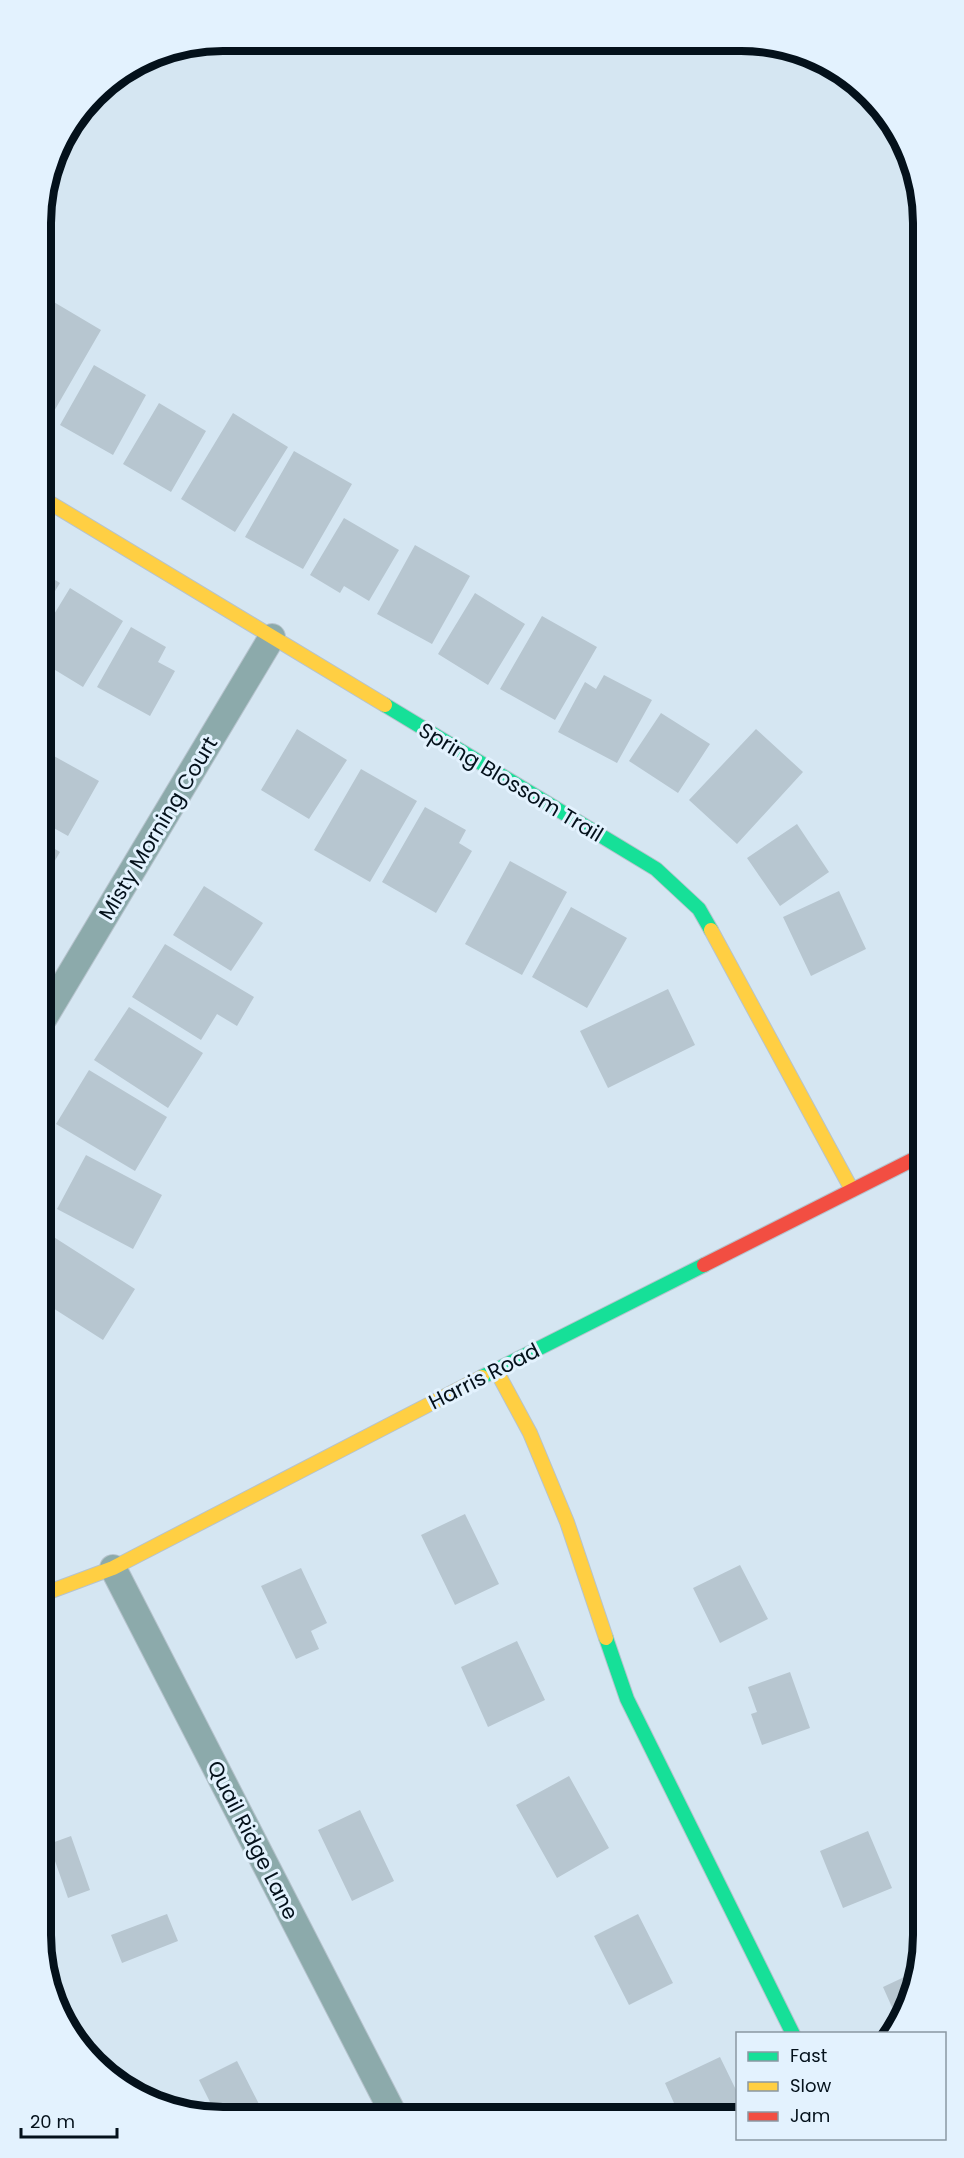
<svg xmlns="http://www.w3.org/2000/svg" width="964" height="2158" font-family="Poppins,sans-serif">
<rect width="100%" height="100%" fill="#d5e6f2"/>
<path fill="#b7c6d0" d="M 260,41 L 275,41 L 275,42 L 261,45 Z
M 47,298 L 101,330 L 53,413 L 42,406 L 41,309 Z
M 94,365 L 146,395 L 113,455 L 60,425 Z
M 159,403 L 206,431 L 171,492 L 123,464 Z
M 233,413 L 288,447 L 235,532 L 181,499 Z
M 294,451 L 352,484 L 303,569 L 245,537 Z
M 344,518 L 399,550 L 369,601 L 344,586 L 340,593 L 310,575 Z
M 415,545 L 470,576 L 432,644 L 377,614 Z
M 42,572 L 60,583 L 42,612 Z
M 70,588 L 123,621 L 83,687 L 42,662 L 42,634 Z
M 475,593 L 525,624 L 488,685 L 438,654 Z
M 542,616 L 597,647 L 555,720 L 500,689 Z
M 131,627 L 166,647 L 158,662 L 175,671 L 150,716 L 97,687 Z
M 604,675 L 652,700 L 617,763 L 558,732 L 585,682 L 596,689 Z
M 661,713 L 710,744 L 678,793 L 629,761 Z
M 297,729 L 347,760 L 309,819 L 261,790 Z
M 756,729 L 803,772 L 737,844 L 689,800 Z
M 43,750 L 99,781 L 68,836 L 43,822 Z
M 361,769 L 417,801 L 370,882 L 314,850 Z
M 425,807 L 466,830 L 459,843 L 472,851 L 436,913 L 382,882 Z
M 797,824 L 829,872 L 780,906 L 747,858 Z
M 43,842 L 60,852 L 43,881 Z
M 510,861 L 567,892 L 522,975 L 465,944 Z
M 204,886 L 263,923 L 231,971 L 173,935 Z
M 839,891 L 866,949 L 811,976 L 783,917 Z
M 571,907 L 627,938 L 587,1008 L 532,977 Z
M 165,944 L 254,997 L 237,1026 L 217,1014 L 201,1040 L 132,997 Z
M 668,989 L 695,1045 L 608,1088 L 580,1031 Z
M 129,1007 L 203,1053 L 168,1108 L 94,1060 Z
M 89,1070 L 167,1117 L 135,1171 L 56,1124 Z
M 86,1155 L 162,1195 L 133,1249 L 57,1209 Z
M 49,1234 L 135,1289 L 103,1340 L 45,1303 L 44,1242 Z
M 465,1514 L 499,1584 L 455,1605 L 421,1535 Z
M 740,1565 L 768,1619 L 720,1643 L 693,1588 Z
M 301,1568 L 327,1623 L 311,1631 L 319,1649 L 296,1659 L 261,1586 Z
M 517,1641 L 545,1700 L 488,1727 L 461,1667 Z
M 790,1672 L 810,1728 L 762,1745 L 751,1714 L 757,1712 L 748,1687 Z
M 569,1776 L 609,1848 L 557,1878 L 516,1805 Z
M 360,1810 L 394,1881 L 352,1901 L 318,1830 Z
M 868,1831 L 892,1888 L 843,1908 L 820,1851 Z
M 71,1836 L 90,1890 L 68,1898 L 49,1844 Z
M 167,1914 L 178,1941 L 122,1963 L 111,1935 Z
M 638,1914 L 673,1983 L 629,2005 L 594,1936 Z
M 917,1971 L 910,2004 L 899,2023 L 883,1987 Z
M 720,2057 L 738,2094 L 738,2111 L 678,2112 L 665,2083 Z
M 237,2061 L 264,2114 L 216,2114 L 199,2080 Z"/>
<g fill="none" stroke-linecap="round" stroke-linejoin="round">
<g stroke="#b6c3cd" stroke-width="28">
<path id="street" d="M 44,1018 L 272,637
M 113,1568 L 393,2113"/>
</g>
<g stroke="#b6c3cd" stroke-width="16">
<path id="fast" d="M 385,705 L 656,869 L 699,909 L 711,930
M 482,1377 L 704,1265
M 606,1638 L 627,1699 L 793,2034"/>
</g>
<g stroke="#b6c3cd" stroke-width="16">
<path id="slow" d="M 42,498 L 385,705
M 711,930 L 852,1190
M 496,1370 L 530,1433 L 567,1522 L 606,1638
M 46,1593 L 113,1568 L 482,1377"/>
</g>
<g stroke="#b6c3cd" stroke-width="16">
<path id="jam" d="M 704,1265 L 920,1156"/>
</g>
<use href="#street" stroke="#8caaab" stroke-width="26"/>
<use href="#fast" stroke="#16e098" stroke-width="14"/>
<use href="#slow" stroke="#ffcf43" stroke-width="14"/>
<use href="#jam" stroke="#f24e42" stroke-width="14"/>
</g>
<g text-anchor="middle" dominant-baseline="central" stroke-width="6" stroke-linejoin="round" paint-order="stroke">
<g font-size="21" fill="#04111b" stroke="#e3f2fe">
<text transform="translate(511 782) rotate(31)">Spring Blossom Trail</text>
<text transform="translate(158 828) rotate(-59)">Misty Morning Court</text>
<text transform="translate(484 1376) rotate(-27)">Harris Road</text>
<text transform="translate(253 1840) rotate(63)">Quail Ridge Lane</text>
</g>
</g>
<path d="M0 0H964V2158H0ZM223 51H741A172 172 0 0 1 913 223V1935A172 172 0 0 1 741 2107H223A172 172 0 0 1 51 1935V223A172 172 0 0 1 223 51Z" fill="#e3f2fe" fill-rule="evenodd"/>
<path fill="none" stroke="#04111b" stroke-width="8" d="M223 51H741A172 172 0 0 1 913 223V1935A172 172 0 0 1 741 2107H223A172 172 0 0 1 51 1935V223A172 172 0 0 1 223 51Z"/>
<rect x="736" y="2032" width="210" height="108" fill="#e3f2fe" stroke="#8a98a3" stroke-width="1.5"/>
<rect x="748" y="2052" width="30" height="9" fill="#16e098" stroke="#8a98a3" stroke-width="1.5"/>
<text x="790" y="2062" font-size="18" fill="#04111b">Fast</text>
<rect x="748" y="2082" width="30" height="9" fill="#ffcf43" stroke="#8a98a3" stroke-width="1.5"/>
<text x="790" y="2092" font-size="18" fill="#04111b">Slow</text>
<rect x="748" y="2112" width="30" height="9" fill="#f24e42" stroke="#8a98a3" stroke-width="1.5"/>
<text x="790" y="2122" font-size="18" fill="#04111b">Jam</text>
<path d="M21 2128v9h96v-9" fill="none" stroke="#04111b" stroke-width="3"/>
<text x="30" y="2128" font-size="18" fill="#04111b" stroke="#e3f2fe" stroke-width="4.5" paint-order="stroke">20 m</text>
</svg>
